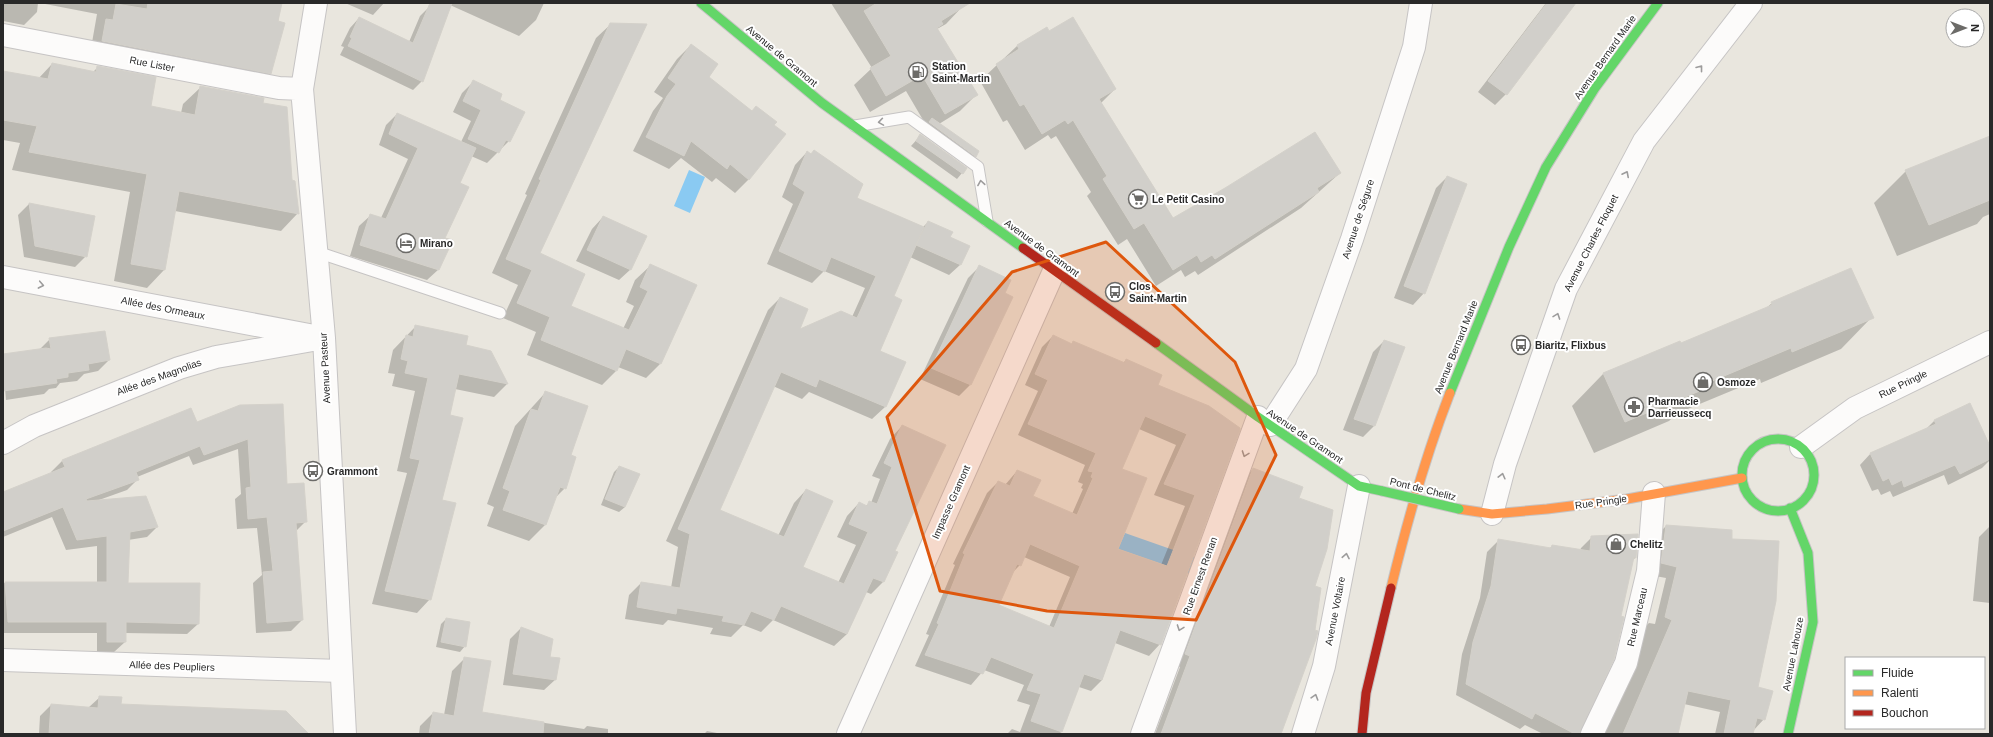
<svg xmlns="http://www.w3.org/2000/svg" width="1993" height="737" font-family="Arial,sans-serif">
<rect width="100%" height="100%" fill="#e9e6de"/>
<path fill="#8acaf2" d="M 689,170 L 705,177 L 690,213 L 674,206 Z
M 1125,533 L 1199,559 L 1193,575 L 1118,549 Z"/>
<path fill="#0003" fill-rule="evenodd" d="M 3,3 L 38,3 L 37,12 L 24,25 L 3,21 Z
M 40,3 L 281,3 L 270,73 L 257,86 L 90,54 L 97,14 Z
M 345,3 L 384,3 L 373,15 Z
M 451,3 L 544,3 L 536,20 L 519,36 L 450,5 Z
M 831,3 L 959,3 L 962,7 L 946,24 L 937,29 L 976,95 L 960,111 L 939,124 L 975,156 L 969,161 L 926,125 L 906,91 L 870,112 L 854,85 L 872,68 Z
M 1546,3 L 1575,3 L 1506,94 L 1495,105 L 1478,92 Z
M 429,7 L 422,81 L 413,90 L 340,55 L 344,47 L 341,46 L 350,28 L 359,18 L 409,42 L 420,16 Z
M 611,24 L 539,253 L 569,306 L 623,329 L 634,306 L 626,302 L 635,280 L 650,266 L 660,364 L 646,378 L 618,367 L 616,371 L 602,385 L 527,355 L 536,332 L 503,318 L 518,285 L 492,273 L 527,195 L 525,194 L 596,38 Z
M 1046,29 L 1049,33 L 1115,89 L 1101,103 L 1173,219 L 1340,173 L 1301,208 L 1198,275 L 1195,271 L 1185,277 L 1181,270 L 1156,286 L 1127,239 L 1118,245 L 1087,196 L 1091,192 L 1056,136 L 1051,139 L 1048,135 L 1025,150 L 1007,120 L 1003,122 L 980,81 L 1017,46 Z
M 691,45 L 707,77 L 749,179 L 735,193 L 716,178 L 712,182 L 681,158 L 669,169 L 633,151 L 653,111 L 663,98 L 654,92 L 677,59 Z
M 52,64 L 93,72 L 98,67 L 150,107 L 181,113 L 183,104 L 201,87 L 262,103 L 291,181 L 298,213 L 281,231 L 175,211 L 164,270 L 147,288 L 114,281 L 130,192 L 12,170 L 20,143 L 3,140 L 3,72 L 38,79 Z
M 473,82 L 498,101 L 509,141 L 487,163 L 471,156 L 458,184 L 443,238 L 439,269 L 427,280 L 350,256 L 359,226 L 371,215 L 381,218 L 408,159 L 379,145 L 386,125 L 397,114 L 461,142 L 471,121 L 453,112 L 462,93 Z
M 921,135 L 962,173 L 957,179 L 911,146 Z
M 1990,138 L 1990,214 L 1983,217 L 1977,224 L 1897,256 L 1874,203 L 1906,171 Z
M 807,152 L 856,198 L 923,227 L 928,222 L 949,237 L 969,246 L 960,265 L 949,275 L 910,257 L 892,297 L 879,351 L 905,363 L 885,407 L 872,419 L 809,392 L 802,399 L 773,386 L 719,511 L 778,536 L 794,503 L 806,490 L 802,568 L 838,583 L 856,545 L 837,537 L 847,516 L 859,503 L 865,506 L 871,503 L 880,479 L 872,476 L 890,439 L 902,426 L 894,551 L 896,553 L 883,582 L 871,594 L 866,592 L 847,634 L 834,646 L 773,620 L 761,632 L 743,625 L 731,637 L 710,634 L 713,628 L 668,620 L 663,625 L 625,619 L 629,595 L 641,583 L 671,588 L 678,547 L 666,541 L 768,310 L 780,298 L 798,331 L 852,317 L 865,288 L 824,271 L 812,283 L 767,264 L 793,204 L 782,197 L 795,165 Z
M 1447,177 L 1424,293 L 1413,305 L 1394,298 L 1436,188 Z
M 29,204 L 94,217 L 86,256 L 75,267 L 24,257 L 18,215 Z
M 603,217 L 631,269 L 619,280 L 576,261 L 592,229 Z
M 980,266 L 1004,294 L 1012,298 L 970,385 L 959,396 L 920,379 L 968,278 Z
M 1772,303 L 1872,317 L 1841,349 L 1761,383 L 1760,379 L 1678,413 L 1669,421 L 1594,453 L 1572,406 L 1603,374 L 1680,342 L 1681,344 L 1764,310 Z
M 416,326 L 465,346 L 490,352 L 507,384 L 494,397 L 455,389 L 449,416 L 430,599 L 417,613 L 372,604 L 407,473 L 397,471 L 415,391 L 392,386 L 395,374 L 388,373 L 393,350 Z
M 1053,336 L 1071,345 L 1073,342 L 1123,363 L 1126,360 L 1157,386 L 1239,429 L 1160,644 L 1149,656 L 1115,643 L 1102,680 L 1091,691 L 1079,687 L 1060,734 L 1007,734 L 1012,729 L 1020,732 L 1030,705 L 1017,701 L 1024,685 L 984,670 L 971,685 L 915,666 L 929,635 L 926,634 L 955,565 L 953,564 L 987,493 L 998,482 L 1005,485 L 1017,471 L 1032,497 L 1072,514 L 1083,489 L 1081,488 L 1083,484 L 1078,482 L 1085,465 L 1018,435 L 1038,391 L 1025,385 L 1042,347 ZM 1139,429 L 1176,445 L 1154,495 L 1185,506 L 1161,565 L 1117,550 L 1121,469 ZM 1024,557 L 1070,577 L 1049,627 L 997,605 L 1012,573 L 1020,565 Z
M 50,339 L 109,360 L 98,371 L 84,374 L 77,381 L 60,383 L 56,388 L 49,389 L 44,394 L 6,400 L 3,363 L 39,350 Z
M 1384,341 L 1404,348 L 1374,426 L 1363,437 L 1343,430 L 1373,352 Z
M 545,393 L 570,455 L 565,488 L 555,498 L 546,524 L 529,541 L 487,526 L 494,507 L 487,504 L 515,426 Z
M 241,406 L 306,521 L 296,531 L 302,620 L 291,631 L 256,633 L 253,583 L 262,575 L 257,528 L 237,529 L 235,499 L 241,494 L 238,449 L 193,465 L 189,456 L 137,477 L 138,479 L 127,490 L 99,500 L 157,527 L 147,537 L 128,540 L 127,584 L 198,624 L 187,634 L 125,633 L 125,642 L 114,652 L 97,652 L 97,633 L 3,633 L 3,583 L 97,583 L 97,546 L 66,550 L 52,517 L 3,537 L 3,498 L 52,473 L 51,472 L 62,461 L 191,409 L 196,423 Z
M 1935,420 L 1990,448 L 1990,460 L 1982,468 L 1948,485 L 1944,475 L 1893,497 L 1890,491 L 1881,495 L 1878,489 L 1872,491 L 1860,465 L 1871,453 L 1926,429 Z
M 619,467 L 625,507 L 619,512 L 601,505 L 614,472 Z
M 1253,469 L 1298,499 L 1314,587 L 1276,734 L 1155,734 L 1180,667 L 1174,665 L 1242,480 Z
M 1666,526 L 1731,540 L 1757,688 L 1764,719 L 1753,731 L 1752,734 L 1715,734 L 1720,712 L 1684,704 L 1677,734 L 1601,734 L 1637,634 L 1649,623 L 1655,624 L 1666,578 L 1650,575 L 1654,538 Z
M 1990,526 L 1990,603 L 1973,601 L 1979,537 Z
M 1592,537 L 1636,557 L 1632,561 L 1579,734 L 1543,734 L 1525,725 L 1520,729 L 1456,695 L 1462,654 L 1480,598 L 1487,552 L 1498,541 L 1549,549 L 1552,546 L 1580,550 L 1581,548 Z
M 446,619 L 465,646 L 460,652 L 436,647 L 441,624 Z
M 521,628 L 556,679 L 544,690 L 503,685 L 510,639 Z
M 465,658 L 481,713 L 584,729 L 587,726 L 608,729 L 608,734 L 419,734 L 420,726 L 433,713 L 444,715 L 452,671 Z
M 100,697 L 120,705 L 295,734 L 39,734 L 40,716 L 51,705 L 88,708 Z
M 707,731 L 722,734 L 704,734 Z"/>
<path fill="#d1cfca" stroke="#d4d1ca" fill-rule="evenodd" d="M 148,3 L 282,3 L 278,21 L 285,23 L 271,74 L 102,41 L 106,19 L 113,20 L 116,4 L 147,9 Z
M 430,3 L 452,3 L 423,82 L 348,46 L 352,38 L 350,37 L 359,17 L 413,43 Z
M 877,3 L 970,3 L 941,21 L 943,24 L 937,28 L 978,95 L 945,114 L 922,75 L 886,96 L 870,68 L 891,56 L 864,11 Z
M 1547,3 L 1576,3 L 1507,95 L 1488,81 Z
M 1073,17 L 1116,89 L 1099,99 L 1173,218 L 1225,188 L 1315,132 L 1341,173 L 1317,188 L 1319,192 L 1215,259 L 1212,255 L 1201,262 L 1197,255 L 1173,270 L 1144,223 L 1134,229 L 1103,179 L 1107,176 L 1073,120 L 1068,124 L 1065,120 L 1042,134 L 1024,104 L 1020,106 L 996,64 L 1019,49 L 1017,45 L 1047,27 L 1049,31 Z
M 610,23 L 647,24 L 540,253 L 585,274 L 571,306 L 629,330 L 648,291 L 640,287 L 650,264 L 697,285 L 661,364 L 626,349 L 617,371 L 541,340 L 550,317 L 517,303 L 532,270 L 506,259 L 541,180 L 539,179 Z
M 691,44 L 718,64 L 709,77 L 752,111 L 756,106 L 777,122 L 774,125 L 786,134 L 749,180 L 730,164 L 727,169 L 691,141 L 684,156 L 646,137 L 667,96 L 676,84 L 668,78 Z
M 52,63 L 96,72 L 97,66 L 156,77 L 151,106 L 195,115 L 200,86 L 264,98 L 263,103 L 287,107 L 292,180 L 295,181 L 299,214 L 179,191 L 165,270 L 131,264 L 147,174 L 29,152 L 37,126 L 3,120 L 3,71 L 48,79 Z
M 473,80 L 502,94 L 500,100 L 525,112 L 510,142 L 506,140 L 499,153 L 468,139 L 481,110 L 463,101 Z
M 397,113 L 476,148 L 460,183 L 469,187 L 445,238 L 453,240 L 439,270 L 360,245 L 370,214 L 386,219 L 418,148 L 389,134 Z
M 932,118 L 979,151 L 976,157 L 929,122 Z
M 920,134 L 967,168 L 963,174 L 916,141 Z
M 1990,136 L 1990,200 L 1929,225 L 1905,170 Z
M 814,150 L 863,184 L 857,198 L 924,227 L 894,296 L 902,300 L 880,351 L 906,362 L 886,407 L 819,379 L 816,387 L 781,372 L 720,510 L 784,537 L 806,489 L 833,501 L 803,567 L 844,584 L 868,532 L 849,524 L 859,502 L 867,506 L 869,501 L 877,504 L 892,467 L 884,463 L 902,425 L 946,445 L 895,551 L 898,552 L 884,582 L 873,578 L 847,634 L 781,606 L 774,620 L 751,611 L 744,625 L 722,621 L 724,616 L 677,608 L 676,614 L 637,607 L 641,582 L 680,588 L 690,534 L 678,529 L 780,297 L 808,309 L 800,329 L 841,311 L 857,318 L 876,276 L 831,257 L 825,272 L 779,251 L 805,192 L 793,184 L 807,151 L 811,154 Z
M 1447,176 L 1467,184 L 1425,294 L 1404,286 Z
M 29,203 L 95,216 L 87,257 L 35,246 Z
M 603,216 L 647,236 L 631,270 L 587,250 Z
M 928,221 L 953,232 L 950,237 L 970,246 L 961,265 L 916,245 Z
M 979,265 L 1011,280 L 1005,293 L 1013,297 L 971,385 L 931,368 Z
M 1851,268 L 1874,318 L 1792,352 L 1791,348 L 1700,386 L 1702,390 L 1625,422 L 1603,373 L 1680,341 L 1681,343 L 1772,305 L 1771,302 Z
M 415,325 L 468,336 L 466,345 L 491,351 L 508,384 L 459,374 L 450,415 L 463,418 L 442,500 L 456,503 L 431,600 L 385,591 L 420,460 L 410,458 L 428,378 L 405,373 L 408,361 L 401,359 L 406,335 L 413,337 Z
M 105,331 L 110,360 L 88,364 L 89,370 L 68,373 L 68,377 L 56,379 L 57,383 L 3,391 L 3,354 L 46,348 L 51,349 L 49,338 Z
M 1053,335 L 1072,344 L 1073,341 L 1125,363 L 1126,359 L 1162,375 L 1158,385 L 1209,406 L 1240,428 L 1240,430 L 1161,645 L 1120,630 L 1102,680 L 1084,674 L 1062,732 L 1031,721 L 1041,694 L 1027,690 L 1034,674 L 991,657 L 983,674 L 925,655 L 939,624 L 937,623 L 965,554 L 963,553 L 998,481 L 1010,486 L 1017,470 L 1041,480 L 1033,496 L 1077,515 L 1093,478 L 1091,477 L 1093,472 L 1088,471 L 1096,453 L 1028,424 L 1048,380 L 1035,374 ZM 1145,416 L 1187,434 L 1164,484 L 1195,495 L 1167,566 L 1118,549 L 1147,478 L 1122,469 ZM 1030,544 L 1080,566 L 1054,628 L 999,605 L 1017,564 L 1021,566 Z
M 1384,340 L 1405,347 L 1375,426 L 1354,419 Z
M 545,391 L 588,406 L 571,455 L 576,457 L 566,489 L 560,487 L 546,525 L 503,510 L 510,491 L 503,488 L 515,454 L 531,409 L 538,411 Z
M 1970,403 L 1990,446 L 1990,459 L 1960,474 L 1955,465 L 1904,487 L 1902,480 L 1892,485 L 1889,478 L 1883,481 L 1870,453 L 1936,424 L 1934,420 Z
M 283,404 L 287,484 L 304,483 L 307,522 L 296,523 L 303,620 L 267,623 L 263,572 L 273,571 L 267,517 L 248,519 L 246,488 L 251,487 L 248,439 L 204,455 L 200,446 L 136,472 L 139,480 L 86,499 L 87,501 L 146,496 L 158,527 L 130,532 L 128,583 L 200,583 L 199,624 L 126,622 L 126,642 L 107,642 L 107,622 L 8,622 L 5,582 L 107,582 L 107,536 L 77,540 L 63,507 L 3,531 L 3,492 L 65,467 L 62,460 L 191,408 L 197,422 L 240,405 Z
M 619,466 L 640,474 L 625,507 L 605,499 Z
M 1253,468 L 1303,487 L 1299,498 L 1333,510 L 1327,549 L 1315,586 L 1321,588 L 1315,630 L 1318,631 L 1316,639 L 1281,734 L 1161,734 L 1190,656 L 1185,654 Z
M 1666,525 L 1732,530 L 1732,539 L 1779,541 L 1776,601 L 1758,687 L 1773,691 L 1765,720 L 1757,718 L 1753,734 L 1724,734 L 1731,700 L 1688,691 L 1678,734 L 1623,734 L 1672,620 L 1665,617 L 1677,567 L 1661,563 Z
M 1638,534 L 1636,558 L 1634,557 L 1621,616 L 1624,617 L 1614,659 L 1579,734 L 1575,734 L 1535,713 L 1532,719 L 1466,684 L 1473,642 L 1491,586 L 1498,539 L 1551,548 L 1552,545 L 1590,551 L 1591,536 Z
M 446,618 L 470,622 L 466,647 L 441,642 Z
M 521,627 L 553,639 L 550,657 L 560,658 L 556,680 L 513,674 Z
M 464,657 L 491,661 L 482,712 L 544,722 L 543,734 L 429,734 L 433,712 L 454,716 Z
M 99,696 L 122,697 L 121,704 L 286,711 L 309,734 L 49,734 L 51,704 L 98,708 Z"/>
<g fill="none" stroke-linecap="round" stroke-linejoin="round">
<g stroke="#c6c4c4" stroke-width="13">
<path id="lane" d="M 855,126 L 909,117 L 978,167 L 987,221
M 317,252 L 500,313"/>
</g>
<g stroke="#c6c4c4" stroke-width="24">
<path id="street" d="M 316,3 L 302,89 L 324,338 L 345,734
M 3,35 L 279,88 L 302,89
M 3,277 L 309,335
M 1270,425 L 1306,369 L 1352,239 L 1414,47 L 1421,3
M 3,443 L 34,426 L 179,368 L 216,357 L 324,338
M 1801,447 L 1855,408 L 1990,342
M 1492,514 L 1505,464 L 1566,289 L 1644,141 L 1751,3
M 3,660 L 341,671
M 848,734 L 1054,271
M 1142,734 L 1258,417
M 1303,734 L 1324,666 L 1359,486
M 1592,734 L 1626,663 L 1648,571 L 1654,493"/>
</g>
<g stroke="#c6c4c4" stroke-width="11">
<path id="fast" d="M 701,3 L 822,103 L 1023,248
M 1156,343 L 1258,417 L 1359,486 L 1382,491
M 1450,393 L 1509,247 L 1546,167 L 1595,88 L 1658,3
M1742 475a36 36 0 1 1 72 0a36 36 0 1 1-72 0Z
M 1788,734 L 1813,622 L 1808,553 L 1790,508"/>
</g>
<g stroke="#c6c4c4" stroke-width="11">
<path id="slow" d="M 1459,509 L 1492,514 L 1547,509 L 1627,499 L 1742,478
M 1391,588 C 1407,522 1425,457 1450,393"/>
</g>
<g stroke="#c6c4c4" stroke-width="11">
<path id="jam" d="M 1023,248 L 1156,343
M 1362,734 L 1366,693 L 1391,588"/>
</g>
<use href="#lane" stroke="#fcfbfa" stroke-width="11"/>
<use href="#street" stroke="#fcfbfa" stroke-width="22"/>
<use href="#fast" stroke="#63d668" stroke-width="9"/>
<use href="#slow" stroke="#ff974d" stroke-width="9"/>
<use href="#jam" stroke="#b3261e" stroke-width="9"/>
<g stroke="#c6c4c4" stroke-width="11" stroke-linecap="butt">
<path id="fast-bridge" d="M 1382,491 L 1459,509"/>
</g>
<use href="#fast-bridge" stroke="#63d668" stroke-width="9"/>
</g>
<defs><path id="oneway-chevron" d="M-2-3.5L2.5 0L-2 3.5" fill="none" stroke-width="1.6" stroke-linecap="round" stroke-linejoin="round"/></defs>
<g stroke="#9d9c9c">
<use href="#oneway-chevron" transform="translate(1700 68) rotate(-52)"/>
<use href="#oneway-chevron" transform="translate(881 122) rotate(171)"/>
<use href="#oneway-chevron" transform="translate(1626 174) rotate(-63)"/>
<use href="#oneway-chevron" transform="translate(981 183) rotate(-99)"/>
<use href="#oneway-chevron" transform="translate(41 285) rotate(11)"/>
<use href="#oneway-chevron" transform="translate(1557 316) rotate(-70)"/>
<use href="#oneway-chevron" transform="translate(1245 454) rotate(110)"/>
<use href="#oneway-chevron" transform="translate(1502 476) rotate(-76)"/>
<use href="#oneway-chevron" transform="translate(1346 556) rotate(-79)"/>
<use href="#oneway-chevron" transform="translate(1180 628) rotate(110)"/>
<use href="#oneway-chevron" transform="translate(1315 697) rotate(-73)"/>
</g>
<path fill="#de570d" fill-opacity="0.2" stroke="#de570d" stroke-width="3" stroke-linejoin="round" d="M 1106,242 L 1235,362 L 1276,455 L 1196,620 L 1047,611 L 940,591 L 887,417 L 1012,272 Z"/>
<defs>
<g id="fuel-ring" transform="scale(1)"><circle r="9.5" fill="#fff" stroke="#6c6b68" stroke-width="1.5"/><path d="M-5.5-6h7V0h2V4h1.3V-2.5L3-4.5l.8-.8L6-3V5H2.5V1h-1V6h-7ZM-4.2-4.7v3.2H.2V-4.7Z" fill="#6c6b68"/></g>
<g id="supermarket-ring" transform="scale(1)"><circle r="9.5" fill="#fff" stroke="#6c6b68" stroke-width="1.5"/><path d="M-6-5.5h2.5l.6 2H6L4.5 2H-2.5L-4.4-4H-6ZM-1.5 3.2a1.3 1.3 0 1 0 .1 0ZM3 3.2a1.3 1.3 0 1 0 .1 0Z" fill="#6c6b68"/></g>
<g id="hotel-ring" transform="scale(1)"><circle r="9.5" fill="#fff" stroke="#6c6b68" stroke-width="1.5"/><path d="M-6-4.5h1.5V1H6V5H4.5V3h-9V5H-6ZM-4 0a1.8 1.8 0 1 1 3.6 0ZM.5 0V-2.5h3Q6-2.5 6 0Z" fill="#6c6b68"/></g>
<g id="bus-ring" transform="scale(1)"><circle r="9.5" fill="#fff" stroke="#6c6b68" stroke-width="1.5"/><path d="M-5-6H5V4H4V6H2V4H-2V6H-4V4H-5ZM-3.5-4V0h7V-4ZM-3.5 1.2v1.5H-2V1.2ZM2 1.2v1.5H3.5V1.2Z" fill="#6c6b68"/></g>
<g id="shop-ring" transform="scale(1)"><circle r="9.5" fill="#fff" stroke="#6c6b68" stroke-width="1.5"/><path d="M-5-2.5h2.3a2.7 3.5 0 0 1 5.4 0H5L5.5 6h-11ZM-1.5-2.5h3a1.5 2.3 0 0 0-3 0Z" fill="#6c6b68"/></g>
<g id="pharmacy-ring" transform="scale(1)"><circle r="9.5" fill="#fff" stroke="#6c6b68" stroke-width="1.5"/><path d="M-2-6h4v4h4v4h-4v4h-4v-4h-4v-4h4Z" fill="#6c6b68"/></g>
</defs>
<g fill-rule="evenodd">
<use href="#fuel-ring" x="918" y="72"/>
<use href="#supermarket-ring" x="1138" y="199"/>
<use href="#hotel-ring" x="406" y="243"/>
<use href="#bus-ring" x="1115" y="292"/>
<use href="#bus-ring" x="1521" y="345"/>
<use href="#shop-ring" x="1703" y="382"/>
<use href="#pharmacy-ring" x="1634" y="407"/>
<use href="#bus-ring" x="313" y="471"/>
<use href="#shop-ring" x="1616" y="544"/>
</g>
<g text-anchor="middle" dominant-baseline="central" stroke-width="4" stroke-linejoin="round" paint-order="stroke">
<g font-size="10" fill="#292929" stroke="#fff">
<text transform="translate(782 56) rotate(40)">Avenue de Gramont</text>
<text transform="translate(1605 57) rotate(-55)">Avenue Bernard Marie</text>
<text transform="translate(152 64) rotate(11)">Rue Lister</text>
<text transform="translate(1358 219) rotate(-72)">Avenue de Ségure</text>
<text transform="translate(1591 243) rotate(-63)">Avenue Charles Floquet</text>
<text transform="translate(1042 248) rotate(36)">Avenue de Gramont</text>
<text transform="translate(163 308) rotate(11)">Allée des Ormeaux</text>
<text transform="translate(1456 347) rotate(-68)">Avenue Bernard Marie</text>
<text transform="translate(325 368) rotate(-93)">Avenue Pasteur</text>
<text transform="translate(159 377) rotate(-20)">Allée des Magnolias</text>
<text transform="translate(1903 384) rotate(-26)">Rue Pringle</text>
<text transform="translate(1305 436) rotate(34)">Avenue de Gramont</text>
<text transform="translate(1423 489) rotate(14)">Pont de Chelitz</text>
<text transform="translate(951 502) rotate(-66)">Impasse Gramont</text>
<text transform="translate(1601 502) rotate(-8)">Rue Pringle</text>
<text transform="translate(1200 576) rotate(-70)">Rue Ernest Renan</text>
<text transform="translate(1335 611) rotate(-79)">Avenue Voltaire</text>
<text transform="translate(1637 617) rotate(-77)">Rue Marceau</text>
<text transform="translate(1793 654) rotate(-79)">Avenue Lahouze</text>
<text transform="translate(172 666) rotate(2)">Allée des Peupliers</text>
</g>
<g font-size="10" font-weight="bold" fill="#292929" stroke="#fff" text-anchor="start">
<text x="932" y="66">Station<tspan x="932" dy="12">Saint-Martin</tspan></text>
<text x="1152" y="199">Le Petit Casino</text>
<text x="420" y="243">Mirano</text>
<text x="1129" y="286">Clos<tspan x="1129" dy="12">Saint-Martin</tspan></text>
<text x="1535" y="345">Biaritz, Flixbus</text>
<text x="1717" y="382">Osmoze</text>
<text x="1648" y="401">Pharmacie<tspan x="1648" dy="12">Darrieussecq</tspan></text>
<text x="327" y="471">Grammont</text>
<text x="1630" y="544">Chelitz</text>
</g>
</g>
<rect width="1993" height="737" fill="none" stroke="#292929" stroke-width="8"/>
<rect x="1845" y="657" width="140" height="72" fill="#ffffff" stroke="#a9a9a9"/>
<rect x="1853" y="670" width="20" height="6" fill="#63d668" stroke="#a9a9a9"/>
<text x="1881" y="677" font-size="12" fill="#292929">Fluide</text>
<rect x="1853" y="690" width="20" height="6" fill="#ff974d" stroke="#a9a9a9"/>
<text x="1881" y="697" font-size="12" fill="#292929">Ralenti</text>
<rect x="1853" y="710" width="20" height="6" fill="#b3261e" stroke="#a9a9a9"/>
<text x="1881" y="717" font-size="12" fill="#292929">Bouchon</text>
<g transform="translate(1965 28) rotate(90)"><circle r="19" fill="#ffffff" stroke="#a9a9a9"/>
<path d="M0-3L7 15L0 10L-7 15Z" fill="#6c6b68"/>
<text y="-6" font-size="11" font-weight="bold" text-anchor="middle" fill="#292929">N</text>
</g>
</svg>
